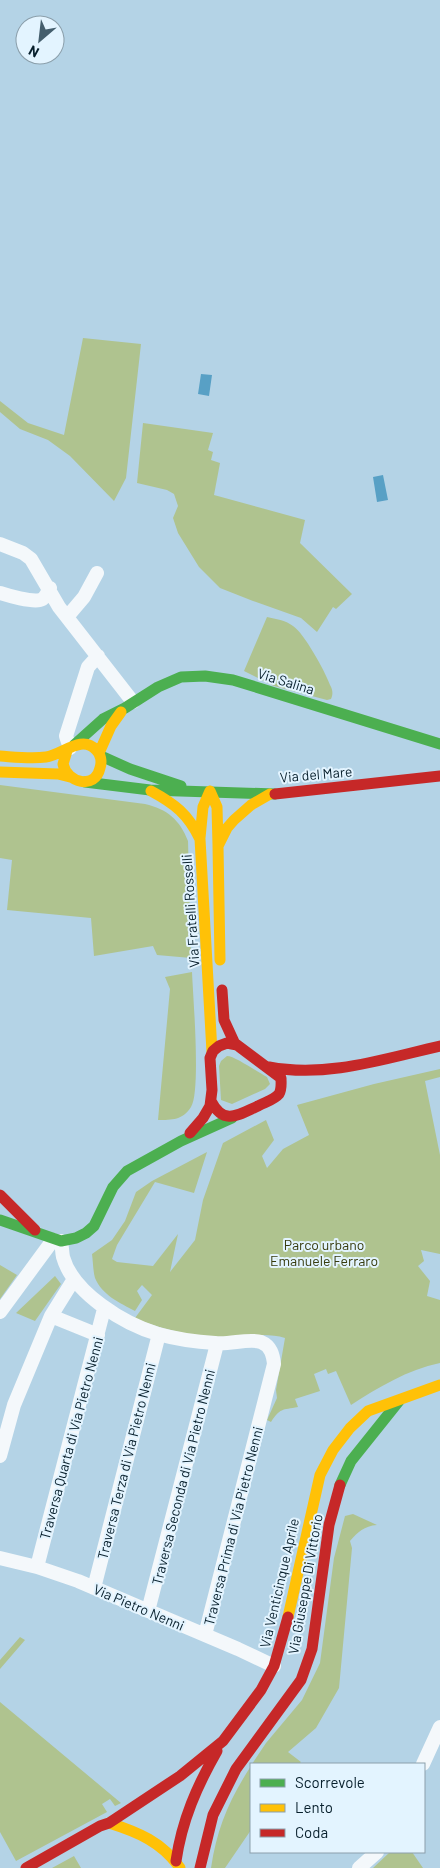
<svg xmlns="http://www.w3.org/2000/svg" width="440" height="1868" font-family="Barlow,sans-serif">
<rect width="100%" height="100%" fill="#b4d3e6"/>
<path fill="#afc38f" d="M 83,338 L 141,344 L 126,478 L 114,501 L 70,456 L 48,440 L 20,429 L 0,412 L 0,401 L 28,423 L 64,435 Z
M 143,423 L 213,433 L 208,450 L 213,452 L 211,460 L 220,463 L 214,495 L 305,520 L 300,543 L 352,594 L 336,609 L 333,607 L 317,632 L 301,618 L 253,601 L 220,588 L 199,567 L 178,533 L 173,518 L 178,506 L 174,494 L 167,490 L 137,483 Z
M 267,617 C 276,619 285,620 293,626 C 304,633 325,671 330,685 C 333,690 333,695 331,699 L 327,700 L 274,686 L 244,671 Z
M 0,785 L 145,804 C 167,809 180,820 188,841 L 191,958 L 157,955 L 153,946 L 94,956 L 91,918 L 7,910 L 12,860 L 0,858 Z
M 192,972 C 193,996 201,1092 191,1107 C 183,1120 172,1120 158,1120 L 170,989 L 165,977 Z
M 227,1056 C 235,1056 257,1072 267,1077 L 270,1084 L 265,1089 L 232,1104 L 221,1100 L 219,1066 L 221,1061 Z
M 440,1069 L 440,1077 L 425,1081 L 440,1155 L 440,1254 L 421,1250 L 424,1261 L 418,1266 L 430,1281 L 427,1296 L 440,1300 L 440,1363 C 407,1370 379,1387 351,1405 L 336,1371 L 328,1374 L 326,1369 L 314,1374 L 320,1391 L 295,1399 L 298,1407 C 282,1410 280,1408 271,1422 L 267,1420 L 277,1398 L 276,1390 L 285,1338 C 266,1332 242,1337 222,1338 C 203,1339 152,1327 135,1318 L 152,1295 L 142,1285 L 137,1291 L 142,1300 L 135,1311 C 120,1303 102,1295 95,1278 C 93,1271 93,1261 92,1254 L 112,1240 L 125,1221 L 136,1192 L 152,1181 L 207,1152 L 194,1193 L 155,1182 L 117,1245 L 112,1259 L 117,1262 L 153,1266 L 178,1234 L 170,1272 L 195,1240 L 203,1200 L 223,1143 L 266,1120 L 274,1140 L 262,1156 L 267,1168 L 283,1149 L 309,1135 L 297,1105 L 374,1084 Z
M 0,1265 L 17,1275 L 0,1299 Z
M 55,1276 L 61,1284 L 35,1321 L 16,1313 Z
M 353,1514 L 377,1525 C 364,1526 358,1532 350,1541 L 352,1548 L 339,1688 L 316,1728 L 288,1752 L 301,1762 L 299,1764 L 252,1764 L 266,1743 L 302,1700 L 320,1663 L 334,1558 L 345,1516 Z
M 20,1637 L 25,1640 L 0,1669 L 0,1660 Z
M 0,1702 L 121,1803 L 115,1806 L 110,1799 L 102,1804 L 107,1812 L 16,1861 L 0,1832 Z
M 251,1766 L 251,1830 L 225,1868 L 211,1868 C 217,1828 229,1800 251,1766 Z
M 390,1852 L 412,1852 L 423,1868 L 373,1868 Z
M 74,1856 L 81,1868 L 52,1868 Z"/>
<path fill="#58a0c5" d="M 201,374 L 212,375 L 209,396 L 198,394 Z
M 383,475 L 388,500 L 377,502 L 373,477 Z"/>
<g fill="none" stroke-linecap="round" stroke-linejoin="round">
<path stroke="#f4f8fb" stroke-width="14" d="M 0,544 L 23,553 L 31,559 L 59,607 L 133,702
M 0,593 C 9,596 31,602 40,600 C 45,599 47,593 50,588
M 67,617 L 84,597 L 97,573
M 70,748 L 66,736 L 88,667 L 98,656
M 61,1241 C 62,1246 62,1252 63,1257 C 73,1293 124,1324 158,1334 C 176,1339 197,1342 215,1343 C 229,1345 249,1338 261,1342 C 271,1346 273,1355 274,1364 L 205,1635
M 74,1279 L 51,1316 L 98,1335
M 0,1312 L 53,1240
M 0,1456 L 14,1405 L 51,1316
M 0,1558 L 37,1567 L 78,1581 L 238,1649 L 274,1666
M 37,1567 L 104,1309
M 94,1588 L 159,1334
M 148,1611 L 217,1344
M 423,1764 L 440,1727
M 359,1868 L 377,1852"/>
<path stroke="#4caf50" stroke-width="11" d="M 74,745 L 103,719 L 125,708 L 158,687 L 181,677 L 205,676 L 233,680 L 440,744
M 101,756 L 130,769 L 181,786
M 85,782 L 150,790 L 275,794
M 0,1220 L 61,1241 L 76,1238 L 86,1233 L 94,1226 L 113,1187 L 127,1171 L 181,1141 L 232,1118
M 340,1485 L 351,1461 L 399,1401"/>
<path stroke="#ffc107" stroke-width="11" d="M 99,753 L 111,726 L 121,712
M 0,756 C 15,757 31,759 46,757 C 62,755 82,734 96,750 C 101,754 102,762 100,768 C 95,790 67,783 63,764 L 67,751
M 0,772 L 58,774 L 70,777
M 151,791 C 175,804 188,814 200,839 L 212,1052
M 210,791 L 217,807 L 218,845
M 200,838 L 203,807 L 210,791
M 220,960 L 218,846 L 227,828 L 234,820 L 251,805 L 270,794
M 288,1617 L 320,1475 L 333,1450 L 350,1428 L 368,1411 L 440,1385
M 109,1823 C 138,1832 162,1842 180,1868"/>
<path stroke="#c62828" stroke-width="11" d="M 275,794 L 440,776
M 222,990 L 224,1020 L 235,1044
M 269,1067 C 327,1078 383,1059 440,1046
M 190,1133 L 203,1118 L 210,1106 L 212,1090 L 210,1058 L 213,1051 L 219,1046 L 227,1043 L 237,1045 L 281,1078 C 281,1083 282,1089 279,1094 C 274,1100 265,1102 258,1106 C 238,1115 224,1126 211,1101
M 0,1195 L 35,1230
M 176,1861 C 182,1820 197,1786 217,1751
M 26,1868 L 100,1826 L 109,1823 L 180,1776 L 223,1741 L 261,1690 L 274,1666 L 288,1617
M 200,1868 L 213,1815 L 236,1769 L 301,1680 L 312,1649 L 329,1525 L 340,1485"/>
</g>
<g text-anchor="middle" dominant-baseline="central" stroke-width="4" stroke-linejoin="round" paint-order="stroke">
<g font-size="14" fill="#071f2c" stroke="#e3f4ff">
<text transform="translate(286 681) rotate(17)">Via Salina</text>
<text transform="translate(316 774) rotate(-5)">Via del Mare</text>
<text transform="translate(190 911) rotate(-94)">Via Fratelli Rosselli</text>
<text transform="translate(71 1438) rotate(-75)">Traversa Quarta di Via Pietro Nenni</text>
<text transform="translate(126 1461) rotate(-76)">Traversa Terza di Via Pietro Nenni</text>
<text transform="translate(183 1477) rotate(-76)">Traversa Seconda di Via Pietro Nenni</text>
<text transform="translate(233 1526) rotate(-76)">Traversa Prima di Via Pietro Nenni</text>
<text transform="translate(279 1583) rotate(-77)">Via Venticinque Aprile</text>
<text transform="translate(305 1584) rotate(-80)">Via Giuseppe Di Vittorio</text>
<text transform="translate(139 1607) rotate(23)">Via Pietro Nenni</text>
</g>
<g font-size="14" fill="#363a0c" stroke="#e3f4ff">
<text x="324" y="1244">Parco urbano<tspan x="324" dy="16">Emanuele Ferraro</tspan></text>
</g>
</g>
<rect x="250" y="1763" width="175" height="90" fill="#e3f4ff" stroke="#8b9fab"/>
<rect x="260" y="1779" width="25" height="8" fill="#4caf50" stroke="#8b9fab"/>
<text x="295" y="1788" font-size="15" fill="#071f2c">Scorrevole</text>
<rect x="260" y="1804" width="25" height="8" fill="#ffc107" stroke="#8b9fab"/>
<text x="295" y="1813" font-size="15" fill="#071f2c">Lento</text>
<rect x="260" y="1829" width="25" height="8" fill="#c62828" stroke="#8b9fab"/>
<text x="295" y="1838" font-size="15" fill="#071f2c">Coda</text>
<g transform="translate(40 40) rotate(208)"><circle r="24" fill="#e3f4ff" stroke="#8b9fab"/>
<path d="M0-4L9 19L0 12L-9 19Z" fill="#445e6d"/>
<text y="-8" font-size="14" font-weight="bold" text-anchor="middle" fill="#071f2c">N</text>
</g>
</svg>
